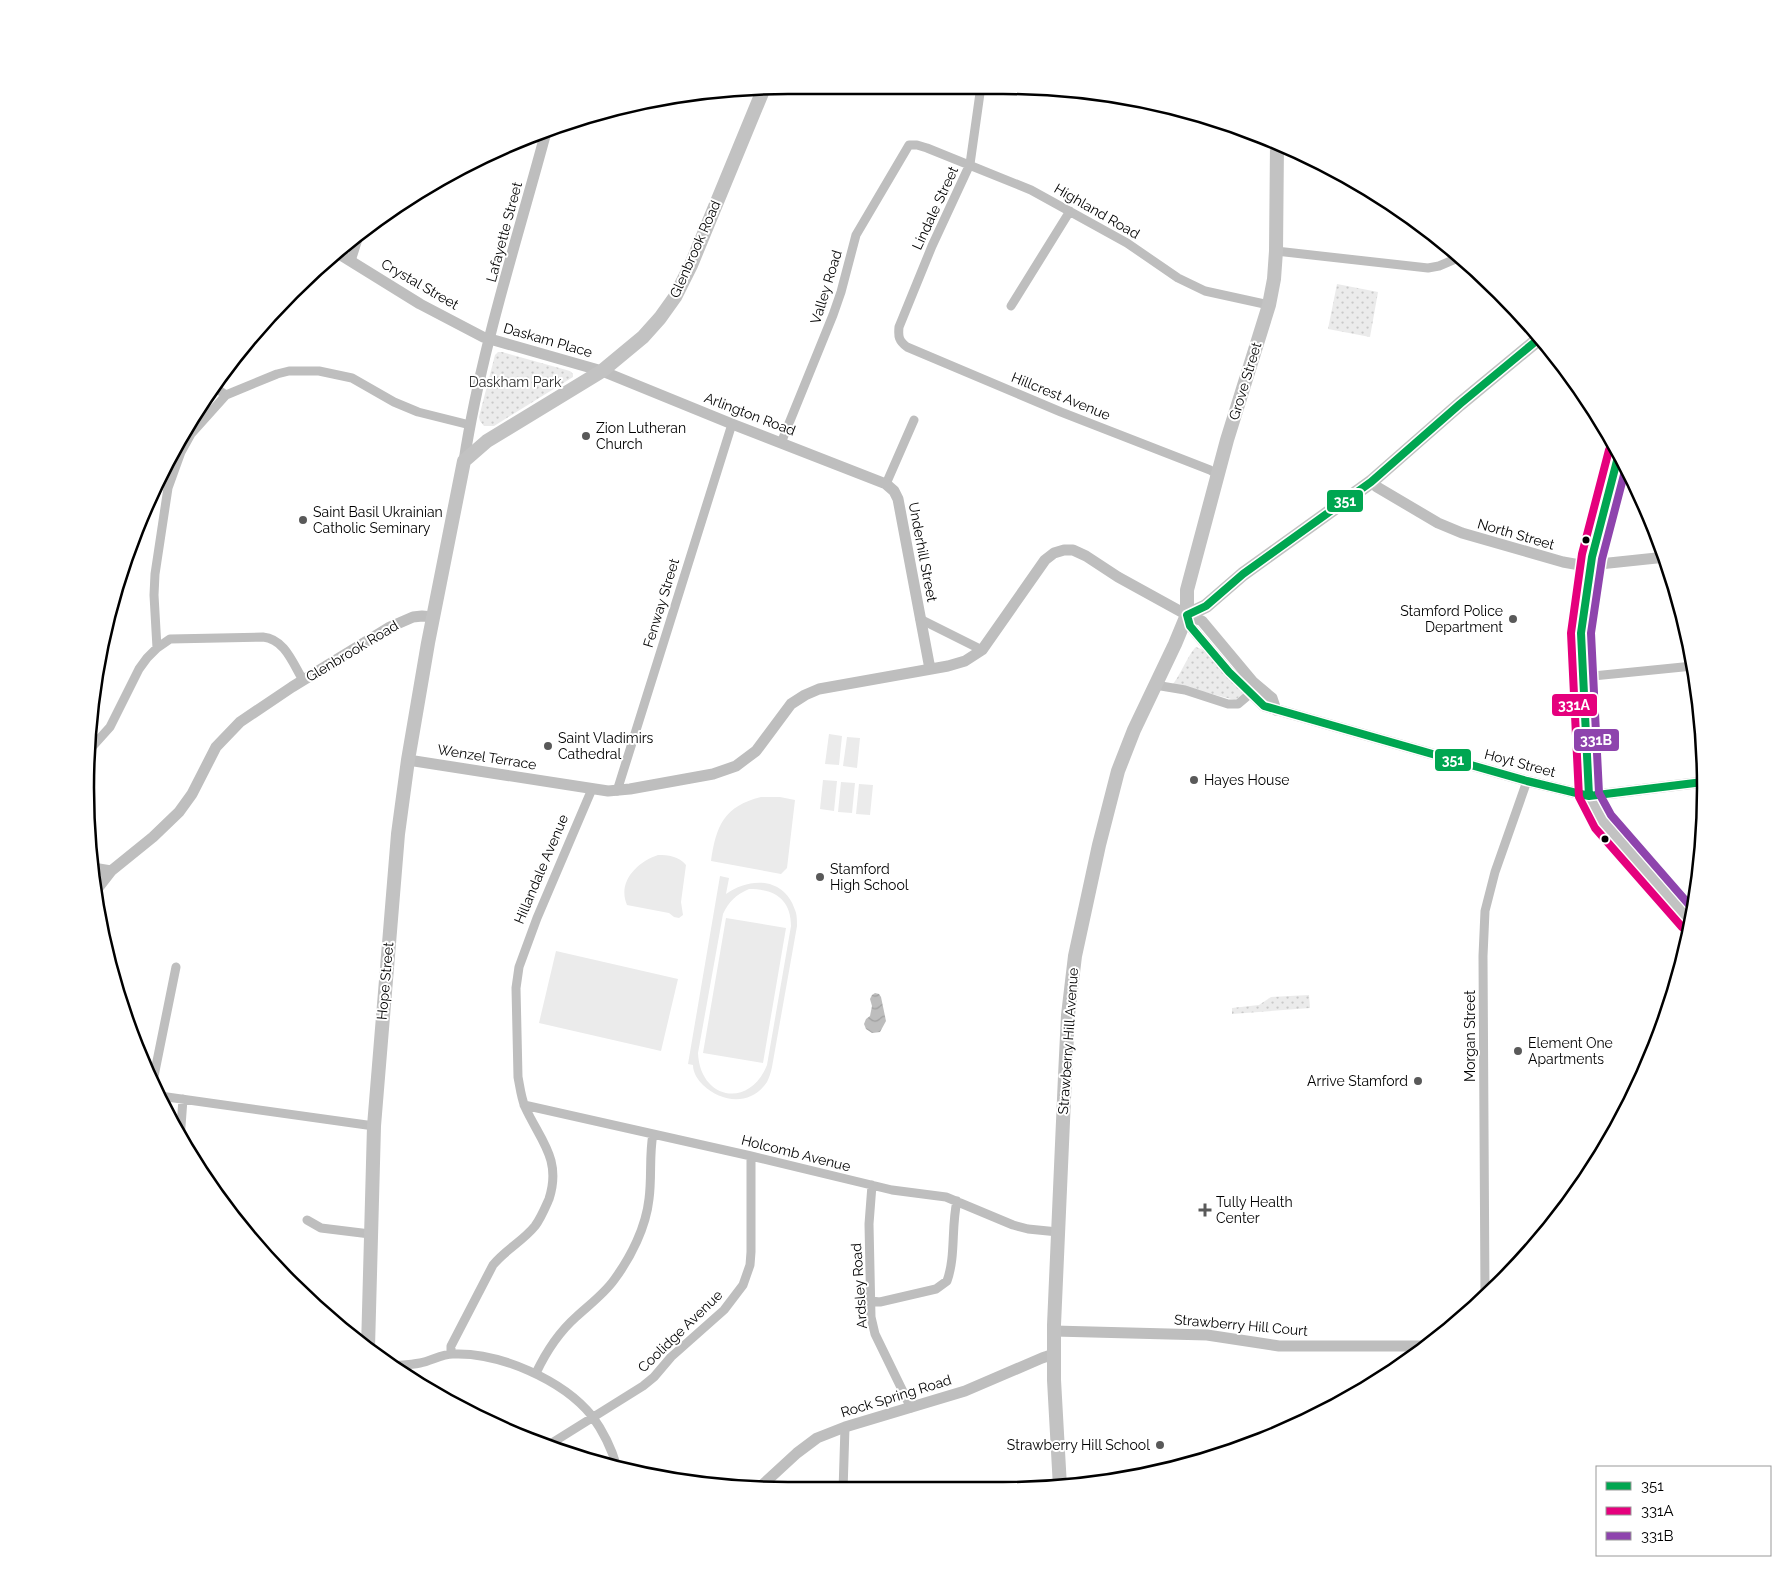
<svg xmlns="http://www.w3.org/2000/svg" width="1791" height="1576" font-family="Raleway,sans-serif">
<defs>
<pattern id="park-dots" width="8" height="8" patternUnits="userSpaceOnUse" patternTransform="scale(1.25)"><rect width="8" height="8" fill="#ebebeb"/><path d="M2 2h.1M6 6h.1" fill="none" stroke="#c8c8c8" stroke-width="1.8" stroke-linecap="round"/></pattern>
<pattern id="water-waves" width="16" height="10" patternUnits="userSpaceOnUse" patternTransform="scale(1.25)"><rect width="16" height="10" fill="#bdbdbd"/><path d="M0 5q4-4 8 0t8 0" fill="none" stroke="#a1a1a1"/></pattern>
</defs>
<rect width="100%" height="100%" fill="#fff"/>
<path fill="#ebebeb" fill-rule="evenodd" d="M 829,734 L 842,736 L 839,765 L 825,764 Z
M 847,737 L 860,738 L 857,768 L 843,766 Z
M 823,780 L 837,781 L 834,811 L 820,809 Z
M 841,782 L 855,783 L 852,813 L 838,812 Z
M 859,784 L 873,785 L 870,815 L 856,814 Z
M 761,797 L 780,797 L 795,800 L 787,868 L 781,874 L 711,861 C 716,826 724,806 761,797 Z
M 658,855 C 668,855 679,856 686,865 L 681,902 L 683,915 L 679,918 L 674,917 L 669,913 L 627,905 C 617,882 637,862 658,855 Z
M 720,876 L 729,878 L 726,894 C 750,877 784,877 795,910 C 797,914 797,921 797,926 L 772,1067 C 771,1072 769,1078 767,1082 C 751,1106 722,1103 703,1085 C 698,1080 693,1073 693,1065 L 688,1064 ZM 749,889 C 774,889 791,899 791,926 L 767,1065 C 750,1109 700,1100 698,1053 L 723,914 C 729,901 736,895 749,889 Z
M 726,918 L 786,928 L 763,1063 L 703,1053 Z
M 556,951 L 678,979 L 661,1051 L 539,1023 Z"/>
<path fill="url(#park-dots)" d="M 1337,284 L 1378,292 L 1370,337 L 1328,329 Z
M 498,352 L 502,352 L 570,371 L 573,374 L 573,377 L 494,426 L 484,426 L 480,421 L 479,417 L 495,355 Z
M 1196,647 L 1206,651 L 1243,694 L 1235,700 L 1173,684 C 1181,674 1189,653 1196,647 Z
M 1309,995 L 1310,1008 L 1232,1014 L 1232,1008 L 1259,1005 L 1271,997 Z"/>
<path fill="url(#water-waves)" d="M 875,993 L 879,994 L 881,997 L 886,1021 L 880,1032 L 872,1033 L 866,1029 L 864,1024 L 866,1019 L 870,1016 L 872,1006 L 870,999 L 872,995 Z"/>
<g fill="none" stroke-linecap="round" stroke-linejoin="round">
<path stroke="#bebebe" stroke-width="9" d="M 981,86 L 970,164 L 932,246 L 899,327 C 898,337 899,341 907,347 L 1061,412 L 1210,470 L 1218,475
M 1276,251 L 1428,268 L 1439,266 L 1460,257
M 351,261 L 359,236
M 1011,306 L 1070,211
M 214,387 L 226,395
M 781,443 L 833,315 L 841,292 L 856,235 L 909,145 L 917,145 L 927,148 L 1031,190 L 1127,243 L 1178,278 L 1205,291 L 1269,305
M 886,484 L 914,420
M 920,619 L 982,650
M 157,648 L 154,595 L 155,574 L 168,488 L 181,452 L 191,434 L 226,395 L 277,374 L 289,371 L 319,371 L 352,378 L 394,402 L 418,412 L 470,425
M 1583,677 L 1693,666
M 1155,685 L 1185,690 L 1228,704 L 1238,704 L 1251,693
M 92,747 L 110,727 L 139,669 L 147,658 L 157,648 L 170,639 L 263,637 C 285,639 293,664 303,680
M 617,791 L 732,424
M 153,1081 L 176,967
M 160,1096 L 374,1126
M 524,1105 L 751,1156 L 892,1190 L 946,1197 L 1013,1225 L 1028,1229 L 1058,1232
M 180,1140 L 183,1099
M 872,1185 L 869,1224 L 871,1317 L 875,1334 L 911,1408
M 307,1220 L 321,1228 L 370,1234
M 1485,1297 L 1483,956 L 1485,911 L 1495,872 L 1527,781
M 871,1301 L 880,1302 L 936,1289 L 947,1281 C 956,1256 951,1227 957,1201
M 451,1354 L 451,1346 L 493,1265 C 505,1250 523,1241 535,1226 C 541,1218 545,1208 549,1199 C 562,1159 540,1140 525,1107 C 521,1097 520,1087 518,1077 L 516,988 L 519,967 L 537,918 L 592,789
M 390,1366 C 400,1365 410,1365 420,1363 C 431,1361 442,1354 453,1354 C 499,1352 563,1380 592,1416 C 603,1431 612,1450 617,1467
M 536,1373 C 546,1352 558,1333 576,1317 C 589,1305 604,1294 614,1280 C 631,1257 646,1227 649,1199 C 652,1177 649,1155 653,1134
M 547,1446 L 643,1386 L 654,1377 L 671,1357 L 724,1310 L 743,1285 L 750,1265 L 751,1252 L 751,1156
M 843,1491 L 845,1427"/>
<path stroke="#bebebe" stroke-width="11" d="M 336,252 L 420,304 L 483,337 L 602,371 L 732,424 L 886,484 L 894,491 L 898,499 L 930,669
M 464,461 C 481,350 517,240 546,132
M 1371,482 L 1377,487 L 1438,523 L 1462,533 L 1563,562 L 1580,565 L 1590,565 L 1666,557
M 1187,615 L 1190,626 L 1201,639 L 1229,672 L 1264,706 L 1527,781 L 1589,796 L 1703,782
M 408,760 L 608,791 L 630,789 L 713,774 L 736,766 L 756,751 L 791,704 L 805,695 L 819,689 L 948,666 L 965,661 L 982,650 L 1045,560 L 1054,553 L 1064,550 L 1073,550 L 1086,556 L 1118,577 L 1187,615 L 1202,621 L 1253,682 L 1272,698 L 1276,710
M 93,868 L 111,871
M 97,889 L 111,871 L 153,837 L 179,812 L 192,794 L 216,747 L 240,722 L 292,687 L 390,627 L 413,617 L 422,616 L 433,617
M 1054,1331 L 1207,1335 L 1279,1346 L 1426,1346
M 759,1488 L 797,1453 L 817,1438 L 845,1427 L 965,1391 L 1042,1358 L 1054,1354"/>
<path stroke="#c2c2c2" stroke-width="14" d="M 1619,453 L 1592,557 L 1581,633 L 1589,796 L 1603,821 L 1690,920
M 1187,615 L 1206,606 L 1243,574 L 1371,482 L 1460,404 L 1541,337
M 368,1348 L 374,1126 L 398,834 L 408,760 L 428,643 L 464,461 L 487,441 L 602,371 L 643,337 L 660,318 L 675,297 L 691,265 L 764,88
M 1060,1487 L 1054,1380 L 1054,1325 L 1065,1076 L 1068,1015 L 1075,956 L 1099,845 L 1118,771 L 1134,730 L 1175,644 L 1187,615 L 1187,590 L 1227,440 L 1269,305 L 1274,279 L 1276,251 L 1277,144"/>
<g stroke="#fff" stroke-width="11">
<path id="bus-1" d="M 1541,337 L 1460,404 L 1371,482 L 1243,574 L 1206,606 L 1187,615 L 1190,626 L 1201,639 L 1229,672 L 1264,706 L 1527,781 L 1589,796 L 1703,782
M 1589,796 L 1581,633 L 1592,557 L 1619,453"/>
</g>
<g stroke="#fff" stroke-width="11">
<path id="bus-2" d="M 1609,450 L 1582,554 L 1571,633 L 1579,797 L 1595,828 L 1682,927"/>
</g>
<g stroke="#fff" stroke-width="11">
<path id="bus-3" d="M 1626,467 L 1602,559 L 1591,633 L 1599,793 L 1611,815 L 1692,908"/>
</g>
<use href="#bus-1" stroke="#00a651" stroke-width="8"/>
<use href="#bus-2" stroke="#e5007d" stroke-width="8"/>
<use href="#bus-3" stroke="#8e44ad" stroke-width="8"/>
</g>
<g fill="#595959" stroke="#fff" stroke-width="2">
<circle cx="586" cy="436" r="5"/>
<circle cx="303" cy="520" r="5"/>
<circle cx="1513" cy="619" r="5"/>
<circle cx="548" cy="746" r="5"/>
<circle cx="1194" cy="780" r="5"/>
<circle cx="820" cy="877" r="5"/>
<circle cx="1518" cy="1051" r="5"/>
<circle cx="1418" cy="1081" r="5"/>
<path d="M1202.5 1202.5h5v5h5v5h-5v5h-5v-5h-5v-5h5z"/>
<circle cx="1160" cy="1445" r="5"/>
</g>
<g fill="#000" stroke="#fff" stroke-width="2">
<circle cx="1586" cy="540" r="4.5"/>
<circle cx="1605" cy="839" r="4.5"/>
</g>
<g text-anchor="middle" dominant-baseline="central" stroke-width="4" stroke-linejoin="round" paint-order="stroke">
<g font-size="14" fill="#000" stroke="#fff">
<text transform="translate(935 208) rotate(-65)">Lindale Street</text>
<text transform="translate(1097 211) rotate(30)">Highland Road</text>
<text transform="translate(504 232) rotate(-75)">Lafayette Street</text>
<text transform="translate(695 249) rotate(-66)">Glenbrook Road</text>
<text transform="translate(420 284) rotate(30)">Crystal Street</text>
<text transform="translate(826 287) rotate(-73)">Valley Road</text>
<text transform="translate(548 340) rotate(16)">Daskam Place</text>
<text transform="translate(1245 381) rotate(-73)">Grove Street</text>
<text transform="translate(1061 396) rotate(22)">Hillcrest Avenue</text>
<text transform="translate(750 414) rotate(21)">Arlington Road</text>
<text transform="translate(1516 534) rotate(16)">North Street</text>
<text transform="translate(923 552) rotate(79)">Underhill Street</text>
<text transform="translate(661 603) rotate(-73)">Fenway Street</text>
<text transform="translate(352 651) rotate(-31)">Glenbrook Road</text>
<text transform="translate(487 757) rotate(9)">Wenzel Terrace</text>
<text transform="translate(1520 763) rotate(15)">Hoyt Street</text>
<text transform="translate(541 869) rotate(-67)">Hillandale Avenue</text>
<text transform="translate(385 981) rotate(-85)">Hope Street</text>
<text transform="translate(1470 1036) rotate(-90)">Morgan Street</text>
<text transform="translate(1068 1041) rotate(-86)">Strawberry Hill Avenue</text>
<text transform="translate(796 1153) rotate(14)">Holcomb Avenue</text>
<text transform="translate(859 1286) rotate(-94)">Ardsley Road</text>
<text transform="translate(1241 1325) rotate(5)">Strawberry Hill Court</text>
<text transform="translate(680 1331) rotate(-44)">Coolidge Avenue</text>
<text transform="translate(896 1396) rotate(-17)">Rock Spring Road</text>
</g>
<g font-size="14" fill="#313131" stroke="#fff">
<text x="515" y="382">Daskham Park</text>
</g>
<g font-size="14" fill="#000" stroke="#fff" text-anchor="start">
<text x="596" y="428">Zion Lutheran<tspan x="596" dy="16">Church</tspan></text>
<text x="313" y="512">Saint Basil Ukrainian<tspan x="313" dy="16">Catholic Seminary</tspan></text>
<text x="1503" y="611" text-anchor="end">Stamford Police<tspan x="1503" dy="16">Department</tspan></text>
<text x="558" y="738">Saint Vladimirs<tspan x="558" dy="16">Cathedral</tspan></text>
<text x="1204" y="780">Hayes House</text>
<text x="830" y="869">Stamford<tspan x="830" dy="16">High School</tspan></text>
<text x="1528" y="1043">Element One<tspan x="1528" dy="16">Apartments</tspan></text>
<text x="1408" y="1081" text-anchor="end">Arrive Stamford</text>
<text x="1216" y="1202">Tully Health<tspan x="1216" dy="16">Center</tspan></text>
<text x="1150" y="1445" text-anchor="end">Strawberry Hill School</text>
</g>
</g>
<path d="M0 0H1791V1576H0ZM788 94H1003A694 694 0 0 1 1697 788V788A694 694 0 0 1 1003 1482H788A694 694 0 0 1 94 788V788A694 694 0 0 1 788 94Z" fill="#fff" fill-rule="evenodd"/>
<path fill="none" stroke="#000" stroke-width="2.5" d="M788 94H1003A694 694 0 0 1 1697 788V788A694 694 0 0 1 1003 1482H788A694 694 0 0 1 94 788V788A694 694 0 0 1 788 94Z"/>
<g stroke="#fff" stroke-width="2">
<rect x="1326" y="489" width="38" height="24" rx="5" fill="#00a651"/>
<rect x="1551" y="693" width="47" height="24" rx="5" fill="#e5007d"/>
<rect x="1573" y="728" width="47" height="24" rx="5" fill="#8e44ad"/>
<rect x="1434" y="748" width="38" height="24" rx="5" fill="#00a651"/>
</g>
<g font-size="14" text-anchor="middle" font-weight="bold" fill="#fff">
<text x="1345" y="506">351</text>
<text x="1574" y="710">331A</text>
<text x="1596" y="745">331B</text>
<text x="1453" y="765">351</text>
</g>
<rect x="1596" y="1466" width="175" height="90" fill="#ffffff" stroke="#999999"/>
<rect x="1606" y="1482" width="25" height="8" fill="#00a651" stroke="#999999"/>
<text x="1641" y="1491" font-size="15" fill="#000000">351</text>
<rect x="1606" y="1507" width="25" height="8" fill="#e5007d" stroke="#999999"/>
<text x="1641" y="1516" font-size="15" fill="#000000">331A</text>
<rect x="1606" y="1532" width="25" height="8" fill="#8e44ad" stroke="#999999"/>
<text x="1641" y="1541" font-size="15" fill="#000000">331B</text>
</svg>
